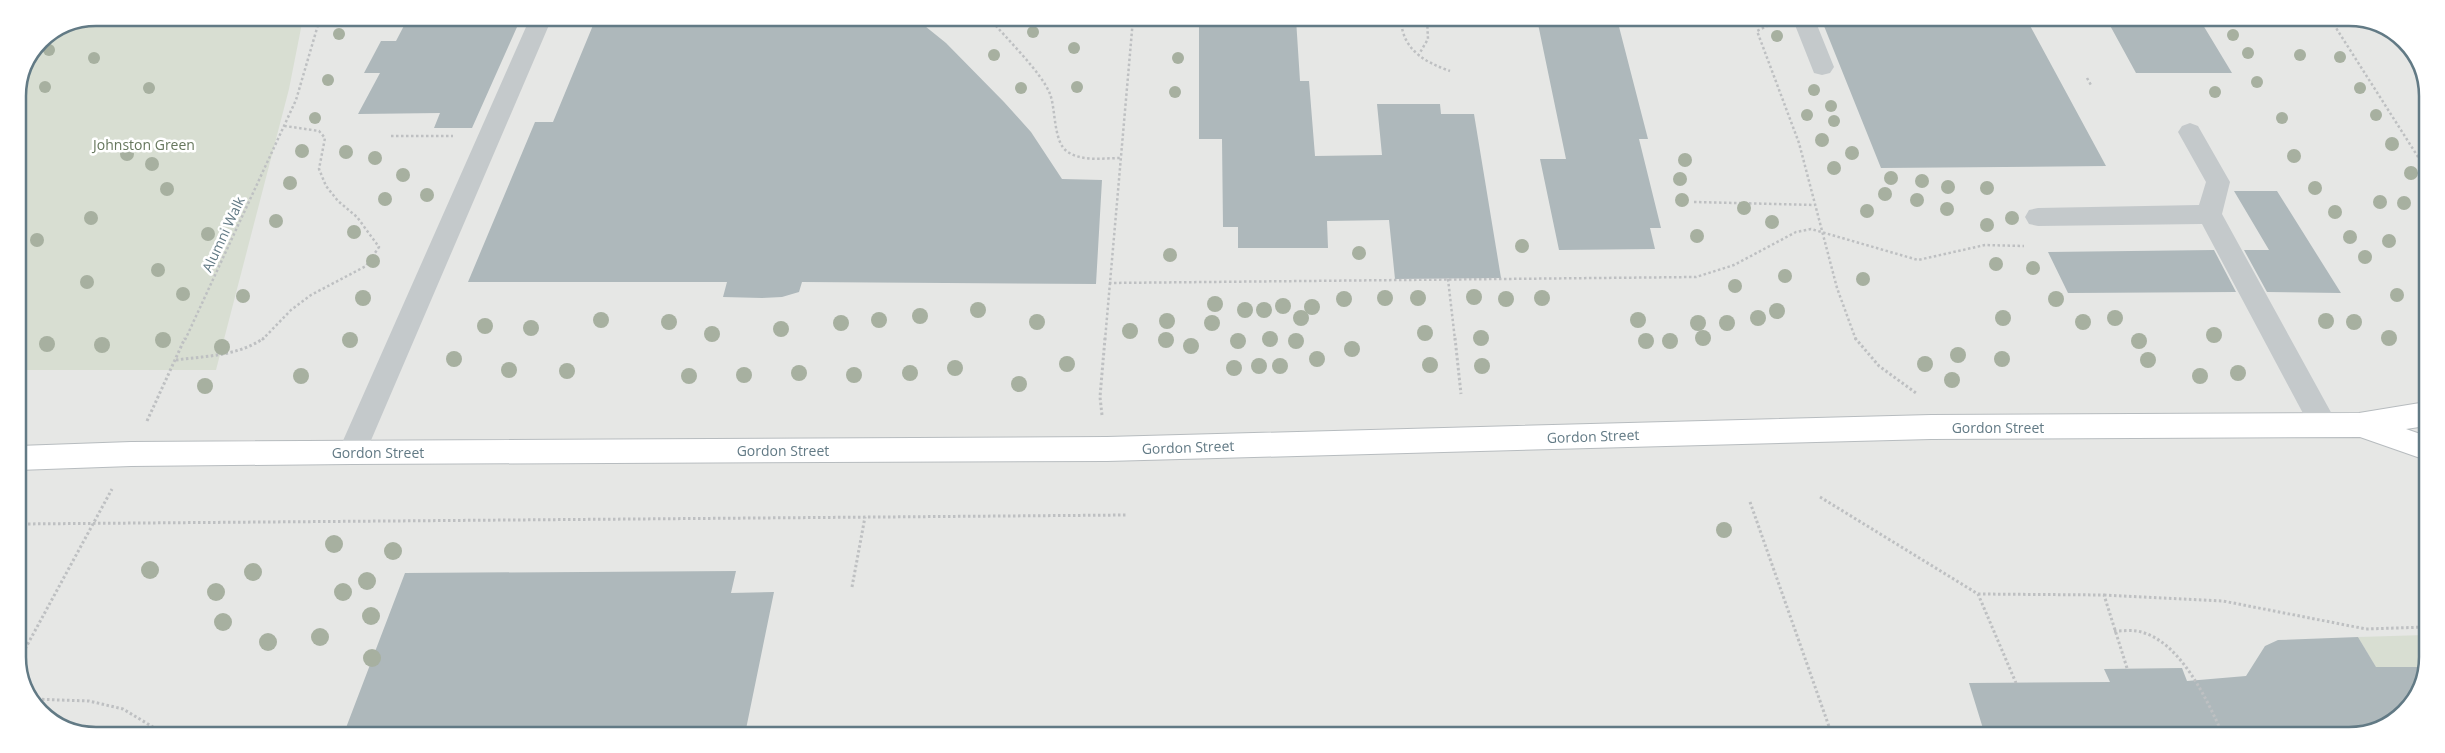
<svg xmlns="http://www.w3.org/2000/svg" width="2445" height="753" font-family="'Open Sans',sans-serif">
<rect width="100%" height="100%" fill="#f6f5f1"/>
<path fill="#e6e7e5" d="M 96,18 L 2369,20 L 2411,48 L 2427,91 L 2425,677 L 2396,719 L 2349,735 L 76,733 L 34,705 L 18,662 L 18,96 L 41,40 Z"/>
<path fill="#d8ded2" d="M 96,18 L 303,18 L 289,89 L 216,370 L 18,370 L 18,96 L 41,40 Z
M 2425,635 L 2425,677 L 2402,712 L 2358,637 Z"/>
<path fill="#aeb8bb" d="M 408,18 L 521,18 L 472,128 L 434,128 L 440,113 L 358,114 L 380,73 L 364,73 L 381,41 L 396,41 Z
M 596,18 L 915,18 L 946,43 L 1004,102 L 1031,132 L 1062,179 L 1102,180 L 1096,284 L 802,282 L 799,292 L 782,297 L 762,298 L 723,297 L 727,282 L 468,282 L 535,122 L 553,122 Z
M 1199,19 L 1296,19 L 1300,81 L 1309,81 L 1315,156 L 1382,155 L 1377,104 L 1440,104 L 1441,114 L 1474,114 L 1501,278 L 1395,279 L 1389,220 L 1327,221 L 1328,248 L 1238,248 L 1238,227 L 1223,227 L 1222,139 L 1199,139 Z
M 1537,19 L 1617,19 L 1648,139 L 1639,139 L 1661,228 L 1650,228 L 1655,249 L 1559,250 L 1540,159 L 1566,159 Z
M 2027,20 L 2106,166 L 1881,168 L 1822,21 Z
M 2107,20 L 2200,20 L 2232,73 L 2136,73 Z
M 2234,191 L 2277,191 L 2341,293 L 2267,292 L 2244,250 L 2269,250 Z
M 2214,250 L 2236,292 L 2068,293 L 2048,252 Z
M 736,571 L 731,593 L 774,592 L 745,734 L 344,733 L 405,573 Z
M 2358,637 L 2376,667 L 2425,667 L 2425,677 L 2396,719 L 2349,736 L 1985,735 L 1969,683 L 2110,682 L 2104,669 L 2182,668 L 2187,681 L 2246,676 L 2265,646 L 2278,640 Z"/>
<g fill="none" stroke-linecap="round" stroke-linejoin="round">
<g stroke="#b7bcbf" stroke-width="2">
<path id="major" d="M 2426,402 L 2426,426 L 2406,429 L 2426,436 L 2426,460 L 2360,437 L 1931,439 L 1107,461 L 352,464 L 131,466 L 18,470 L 18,446 L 131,442 L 1107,437 L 1931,415 L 2359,413 Z"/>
</g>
<path stroke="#bec0c2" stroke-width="2.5" stroke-dasharray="2.5 2.5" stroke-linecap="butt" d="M 945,19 L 961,24 L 990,19 C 1006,38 1042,73 1050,94 C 1056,109 1053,143 1068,152 C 1083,162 1104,158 1121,158
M 1401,19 C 1402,49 1424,62 1450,71
M 2331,20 L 2427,171
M 1773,23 L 1757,31 L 1799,143 L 1837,288 L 1856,340
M 1418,56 L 1428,39 L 1427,19
M 2087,78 L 2091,85
M 391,136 L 453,136
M 1694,202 L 1815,205
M 1448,279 L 1455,340
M 1109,283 L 1696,277 L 1734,265 L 1796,232 L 1811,229 L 1918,260 L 1985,245 L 2024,246
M 185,340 L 296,100 L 320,18
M 262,340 L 291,310 L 311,295 L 366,266 L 379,247 L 357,217 L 338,201 L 326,186 L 319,169 L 325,138 L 319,131 L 285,126
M 1105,340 L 1133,19"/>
<path stroke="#bec0c2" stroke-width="3" stroke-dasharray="2.5 2.5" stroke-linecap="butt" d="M 1455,338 L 1461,394
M 1855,338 L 1879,366 L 1916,393
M 176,360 C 206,356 238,356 264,338
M 1102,415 L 1100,397 L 1105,338
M 147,421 L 185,338
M 1820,497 L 1978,594 L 2016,683
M 1750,502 L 1832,735
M 18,524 L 1127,515
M 852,587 L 865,517
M 1978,594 L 2104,595 L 2127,668
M 2104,595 L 2223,601 L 2366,629 L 2425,627
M 2114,631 C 2122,631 2130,630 2137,631 C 2180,639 2207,700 2223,735
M 18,662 L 112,489
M 32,699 L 89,701 L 123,709 L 153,727"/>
<path fill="#c4c9cb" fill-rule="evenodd" d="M 530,18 L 552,18 L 366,452 L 362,461 L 352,464 L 342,461 L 338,452 Z
M 1793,20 L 1815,20 L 1834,67 L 1830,73 L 1822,75 L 1814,73 Z
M 2190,123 L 2198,126 L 2230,182 L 2222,214 L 2333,416 L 2337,424 L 2333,432 L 2323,436 L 2313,432 L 2202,224 L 2038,226 L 2029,224 L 2025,217 L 2029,210 L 2038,208 L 2199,205 L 2206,182 L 2178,132 L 2182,126 Z"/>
<use href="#major" fill="#fff" fill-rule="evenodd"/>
</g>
<g fill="#a7b0a0">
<circle cx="1033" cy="32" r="6"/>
<circle cx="339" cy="34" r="6"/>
<circle cx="2233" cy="35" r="6"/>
<circle cx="1777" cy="36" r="6"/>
<circle cx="1074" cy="48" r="6"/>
<circle cx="49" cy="50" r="6"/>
<circle cx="2248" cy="53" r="6"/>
<circle cx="994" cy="55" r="6"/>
<circle cx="2300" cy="55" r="6"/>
<circle cx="2340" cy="57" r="6"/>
<circle cx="94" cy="58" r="6"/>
<circle cx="1178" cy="58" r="6"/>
<circle cx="328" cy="80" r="6"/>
<circle cx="2257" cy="82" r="6"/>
<circle cx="45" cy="87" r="6"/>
<circle cx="1077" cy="87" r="6"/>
<circle cx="149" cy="88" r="6"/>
<circle cx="1021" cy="88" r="6"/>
<circle cx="2360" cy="88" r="6"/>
<circle cx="1814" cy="90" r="6"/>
<circle cx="1175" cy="92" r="6"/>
<circle cx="2215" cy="92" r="6"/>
<circle cx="1831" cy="106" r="6"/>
<circle cx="1807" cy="115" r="6"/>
<circle cx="2376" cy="115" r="6"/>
<circle cx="315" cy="118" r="6"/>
<circle cx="2282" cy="118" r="6"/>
<circle cx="1834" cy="121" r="6"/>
<circle cx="1822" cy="140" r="7"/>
<circle cx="2392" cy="144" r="7"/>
<circle cx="302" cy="151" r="7"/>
<circle cx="346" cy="152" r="7"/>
<circle cx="1852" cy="153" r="7"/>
<circle cx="127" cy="154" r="7"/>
<circle cx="2294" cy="156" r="7"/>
<circle cx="375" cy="158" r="7"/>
<circle cx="1685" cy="160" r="7"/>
<circle cx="152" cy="164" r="7"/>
<circle cx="1834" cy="168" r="7"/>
<circle cx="2411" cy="173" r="7"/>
<circle cx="403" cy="175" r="7"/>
<circle cx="1891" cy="178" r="7"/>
<circle cx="1680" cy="179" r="7"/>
<circle cx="1922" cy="181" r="7"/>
<circle cx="290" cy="183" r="7"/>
<circle cx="1948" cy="187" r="7"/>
<circle cx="1987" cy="188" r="7"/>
<circle cx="2315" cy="188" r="7"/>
<circle cx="167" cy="189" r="7"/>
<circle cx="1885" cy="194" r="7"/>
<circle cx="427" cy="195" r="7"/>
<circle cx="385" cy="199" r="7"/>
<circle cx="1682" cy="200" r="7"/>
<circle cx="1917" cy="200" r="7"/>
<circle cx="2380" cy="202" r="7"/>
<circle cx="2404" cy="203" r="7"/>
<circle cx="1744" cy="208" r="7"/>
<circle cx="1947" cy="209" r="7"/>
<circle cx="1867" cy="211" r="7"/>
<circle cx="2335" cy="212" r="7"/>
<circle cx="91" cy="218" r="7"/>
<circle cx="2012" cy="218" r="7"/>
<circle cx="276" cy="221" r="7"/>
<circle cx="1772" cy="222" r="7"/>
<circle cx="1987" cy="225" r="7"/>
<circle cx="354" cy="232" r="7"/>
<circle cx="208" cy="234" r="7"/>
<circle cx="1697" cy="236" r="7"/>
<circle cx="2350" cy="237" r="7"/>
<circle cx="37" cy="240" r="7"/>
<circle cx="2389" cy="241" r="7"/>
<circle cx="1522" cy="246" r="7"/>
<circle cx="1359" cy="253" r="7"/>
<circle cx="1170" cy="255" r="7"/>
<circle cx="2365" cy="257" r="7"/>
<circle cx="373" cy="261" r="7"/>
<circle cx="1996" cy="264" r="7"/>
<circle cx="2033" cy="268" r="7"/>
<circle cx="158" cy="270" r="7"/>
<circle cx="1785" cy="276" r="7"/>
<circle cx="1863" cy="279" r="7"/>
<circle cx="87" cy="282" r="7"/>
<circle cx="1735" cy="286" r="7"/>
<circle cx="183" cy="294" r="7"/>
<circle cx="2397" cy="295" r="7"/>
<circle cx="243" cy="296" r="7"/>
<circle cx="1474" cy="297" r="8"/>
<circle cx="363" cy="298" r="8"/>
<circle cx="1385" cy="298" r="8"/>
<circle cx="1418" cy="298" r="8"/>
<circle cx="1542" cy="298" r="8"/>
<circle cx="1344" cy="299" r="8"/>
<circle cx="1506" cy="299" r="8"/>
<circle cx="2056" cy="299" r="8"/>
<circle cx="1215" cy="304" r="8"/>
<circle cx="1283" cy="306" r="8"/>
<circle cx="1312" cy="307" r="8"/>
<circle cx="978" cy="310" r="8"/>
<circle cx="1245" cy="310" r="8"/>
<circle cx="1264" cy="310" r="8"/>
<circle cx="1777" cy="311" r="8"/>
<circle cx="920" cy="316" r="8"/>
<circle cx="1301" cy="318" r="8"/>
<circle cx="1758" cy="318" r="8"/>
<circle cx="2003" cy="318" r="8"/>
<circle cx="2115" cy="318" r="8"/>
<circle cx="601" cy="320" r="8"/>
<circle cx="879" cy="320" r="8"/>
<circle cx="1638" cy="320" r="8"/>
<circle cx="1167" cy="321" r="8"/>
<circle cx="2326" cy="321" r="8"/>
<circle cx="669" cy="322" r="8"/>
<circle cx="1037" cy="322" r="8"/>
<circle cx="2083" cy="322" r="8"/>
<circle cx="2354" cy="322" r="8"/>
<circle cx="841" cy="323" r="8"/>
<circle cx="1212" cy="323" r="8"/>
<circle cx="1698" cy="323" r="8"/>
<circle cx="1727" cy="323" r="8"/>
<circle cx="485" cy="326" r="8"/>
<circle cx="531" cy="328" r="8"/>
<circle cx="781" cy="329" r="8"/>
<circle cx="1130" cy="331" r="8"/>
<circle cx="1425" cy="333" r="8"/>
<circle cx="712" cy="334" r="8"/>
<circle cx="2214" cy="335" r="8"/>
<circle cx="1481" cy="338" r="8"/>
<circle cx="1703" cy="338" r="8"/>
<circle cx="2389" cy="338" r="8"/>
<circle cx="1270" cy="339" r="8"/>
<circle cx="163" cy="340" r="8"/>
<circle cx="350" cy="340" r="8"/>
<circle cx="1166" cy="340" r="8"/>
<circle cx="1238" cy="341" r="8"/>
<circle cx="1296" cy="341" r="8"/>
<circle cx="1646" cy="341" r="8"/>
<circle cx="1670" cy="341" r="8"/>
<circle cx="2139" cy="341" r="8"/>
<circle cx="47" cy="344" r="8"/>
<circle cx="102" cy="345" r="8"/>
<circle cx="1191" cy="346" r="8"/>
<circle cx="222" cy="347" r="8"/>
<circle cx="1352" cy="349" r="8"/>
<circle cx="1958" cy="355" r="8"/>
<circle cx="454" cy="359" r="8"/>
<circle cx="1317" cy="359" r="8"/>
<circle cx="2002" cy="359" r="8"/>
<circle cx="2148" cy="360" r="8"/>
<circle cx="1067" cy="364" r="8"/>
<circle cx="1925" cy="364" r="8"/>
<circle cx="1430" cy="365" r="8"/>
<circle cx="1259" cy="366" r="8"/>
<circle cx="1280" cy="366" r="8"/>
<circle cx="1482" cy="366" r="8"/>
<circle cx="955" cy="368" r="8"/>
<circle cx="1234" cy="368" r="8"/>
<circle cx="509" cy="370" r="8"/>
<circle cx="567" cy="371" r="8"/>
<circle cx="799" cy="373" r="8"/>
<circle cx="910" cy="373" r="8"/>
<circle cx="2238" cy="373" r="8"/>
<circle cx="744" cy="375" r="8"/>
<circle cx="854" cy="375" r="8"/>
<circle cx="301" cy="376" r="8"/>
<circle cx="689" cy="376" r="8"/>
<circle cx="2200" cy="376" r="8"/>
<circle cx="1952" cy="380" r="8"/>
<circle cx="1019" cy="384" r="8"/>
<circle cx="205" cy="386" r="8"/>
<circle cx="1724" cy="530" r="8"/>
<circle cx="334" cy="544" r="9"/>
<circle cx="393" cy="551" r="9"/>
<circle cx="150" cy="570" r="9"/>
<circle cx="253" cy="572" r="9"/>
<circle cx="367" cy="581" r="9"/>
<circle cx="216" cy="592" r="9"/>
<circle cx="343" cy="592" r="9"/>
<circle cx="371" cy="616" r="9"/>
<circle cx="223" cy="622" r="9"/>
<circle cx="320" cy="637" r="9"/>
<circle cx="268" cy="642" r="9"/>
<circle cx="372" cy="658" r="9"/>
</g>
<g text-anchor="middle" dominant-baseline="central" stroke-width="5" stroke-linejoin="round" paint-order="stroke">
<g font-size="14" fill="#66775d" stroke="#fff">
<text x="144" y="144">Johnston Green</text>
</g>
<g font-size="14" fill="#627a85" stroke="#fff">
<text transform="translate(223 234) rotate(-65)">Alumni Walk</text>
<text x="1998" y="427">Gordon Street</text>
<text transform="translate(1593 436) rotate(-2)">Gordon Street</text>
<text transform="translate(1188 447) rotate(-2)">Gordon Street</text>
<text x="783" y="450">Gordon Street</text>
<text x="378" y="452">Gordon Street</text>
</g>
</g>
<path d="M0 0H2445V753H0ZM96 26H2349A70 70 0 0 1 2419 96V657A70 70 0 0 1 2349 727H96A70 70 0 0 1 26 657V96A70 70 0 0 1 96 26Z" fill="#fff" fill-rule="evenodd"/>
<path fill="none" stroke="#627a85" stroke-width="2.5" d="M96 26H2349A70 70 0 0 1 2419 96V657A70 70 0 0 1 2349 727H96A70 70 0 0 1 26 657V96A70 70 0 0 1 96 26Z"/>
</svg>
